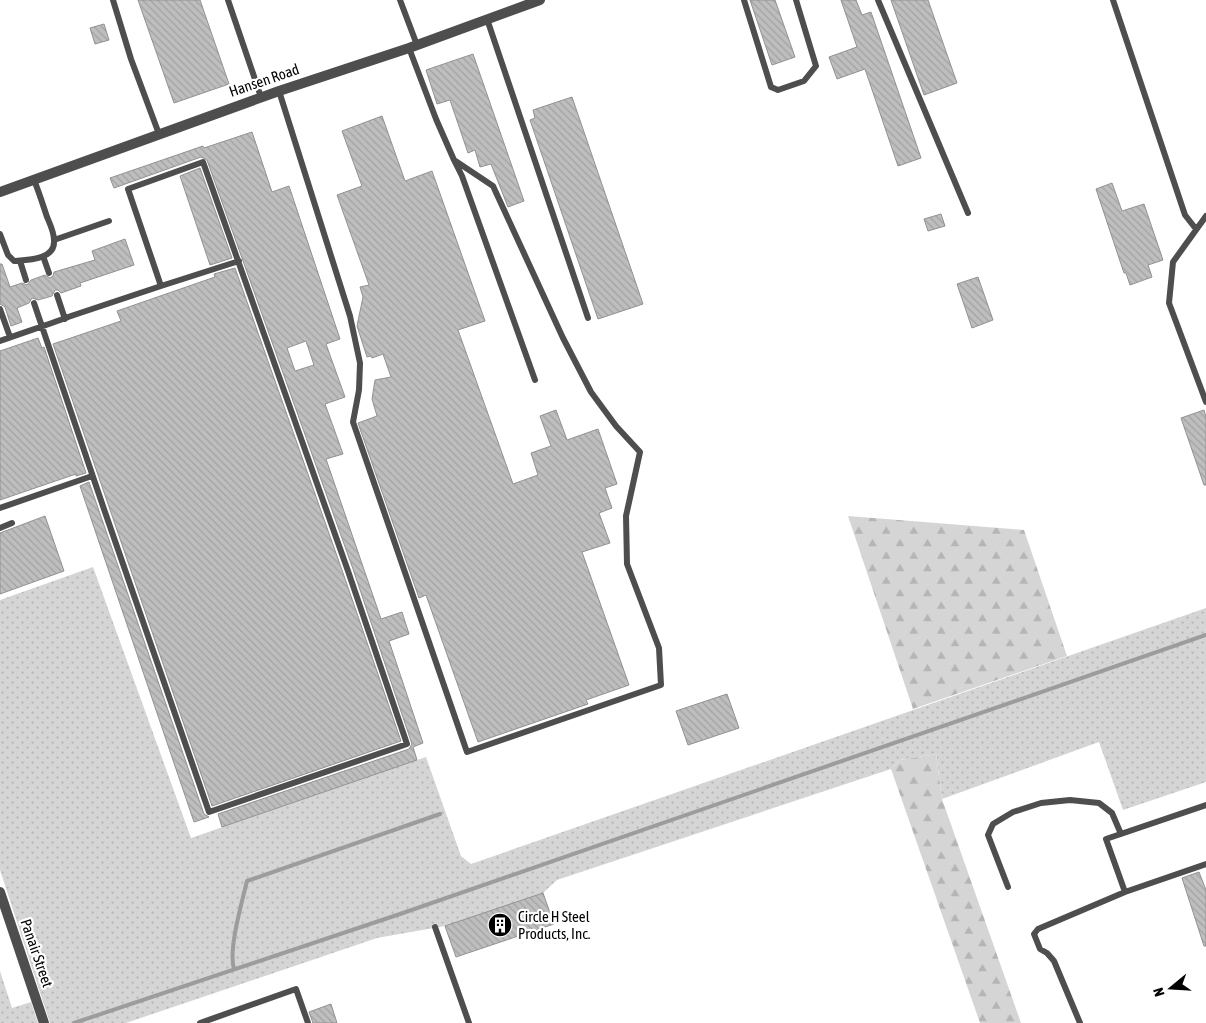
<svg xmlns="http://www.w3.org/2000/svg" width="1206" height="1023" font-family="'Asap Condensed',sans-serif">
<defs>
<pattern id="grass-dots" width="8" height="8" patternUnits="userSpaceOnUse" patternTransform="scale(1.25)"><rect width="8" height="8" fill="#d5d5d5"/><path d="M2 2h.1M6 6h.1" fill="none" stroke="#b5b5b5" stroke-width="1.8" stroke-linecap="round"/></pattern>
<pattern id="forest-firs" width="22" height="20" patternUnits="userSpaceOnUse" patternTransform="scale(1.25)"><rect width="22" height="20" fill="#d5d5d5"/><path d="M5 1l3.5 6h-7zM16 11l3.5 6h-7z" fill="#b5b5b5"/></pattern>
<pattern id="building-back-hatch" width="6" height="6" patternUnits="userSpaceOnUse" patternTransform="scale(1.25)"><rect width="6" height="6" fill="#bebebe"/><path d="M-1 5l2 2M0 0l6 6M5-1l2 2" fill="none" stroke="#a2a2a2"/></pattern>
</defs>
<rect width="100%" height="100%" fill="#fff"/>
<path fill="url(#grass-dots)" d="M 93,567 L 191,838 L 426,757 L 461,856 L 471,864 L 1206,608 L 1206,782 L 1123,810 L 1099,742 L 942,799 L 936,754 L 900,760 L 891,769 L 557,880 L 543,893 L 445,926 L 377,938 L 126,1023 L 50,1023 L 0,870 L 0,600 Z
M 0,971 L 12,1008 L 31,1002 L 38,1023 L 0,1023 Z"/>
<path fill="url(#forest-firs)" d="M 848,516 L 1024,530 L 1067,656 L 913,709 Z
M 936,754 L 942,799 L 1021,1023 L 980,1023 L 891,769 L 900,760 Z"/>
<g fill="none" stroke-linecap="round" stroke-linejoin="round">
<path stroke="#9c9c9c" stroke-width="4" d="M 234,969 C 228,950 242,902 247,881 L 440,814
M 74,1023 L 400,914 L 1206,635"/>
</g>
<path fill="url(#building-back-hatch)" stroke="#929292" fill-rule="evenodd" d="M 138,0 L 200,0 L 229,84 L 174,103 Z
M 750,0 L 775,0 L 795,57 L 772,65 Z
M 841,0 L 856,0 L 862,15 L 871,12 L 921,158 L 898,166 L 865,69 L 837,79 L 829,57 L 857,47 Z
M 891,0 L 928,0 L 957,83 L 924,95 Z
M 104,24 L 109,40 L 95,44 L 90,28 Z
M 473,54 L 524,201 L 508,207 L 491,164 L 480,167 L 475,150 L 468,153 L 450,100 L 437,104 L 426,70 Z
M 572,97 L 643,304 L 598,319 L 530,120 L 535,118 L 533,110 Z
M 382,116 L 405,181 L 432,171 L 485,321 L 458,330 L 513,484 L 538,475 L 531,453 L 551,446 L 540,416 L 556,410 L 567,440 L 598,429 L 617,484 L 605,488 L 612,508 L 599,513 L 610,543 L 582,552 L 629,685 L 586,700 L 588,704 L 478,742 L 426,595 L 419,598 L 358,423 L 377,416 L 372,399 L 375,380 L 391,377 L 383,354 L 372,358 L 371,356 L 367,357 L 357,326 L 363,297 L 360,287 L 369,285 L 337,195 L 362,186 L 342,131 Z
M 252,132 L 272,192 L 289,186 L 340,339 L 326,344 L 345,397 L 325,404 L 343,454 L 326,459 L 381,619 L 402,612 L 409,634 L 389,641 L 423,743 L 413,747 L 417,760 L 222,827 L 218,814 L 409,749 L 412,744 L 353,569 L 207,160 L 201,157 L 114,188 L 110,178 L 203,146 L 204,148 ZM 306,341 L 314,365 L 295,371 L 287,348 Z
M 200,168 L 232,258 L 210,265 L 180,176 Z
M 1112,183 L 1122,211 L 1144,204 L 1163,260 L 1148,265 L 1152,277 L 1130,285 L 1126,273 L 1124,273 L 1096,189 Z
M 941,214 L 945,226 L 928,231 L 924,219 Z
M 125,239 L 134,265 L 80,283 L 81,286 L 61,293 L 58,290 L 55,290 L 52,296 L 38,300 L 32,298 L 29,303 L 17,308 L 22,322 L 11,326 L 5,307 L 0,304 L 0,264 L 2,264 L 10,287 L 22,283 L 27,285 L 31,280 L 45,275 L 50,278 L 53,276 L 54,272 L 95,260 L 92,251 Z
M 235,268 L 343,573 L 401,741 L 212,806 L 53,344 L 121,321 L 117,311 L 215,277 L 214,274 Z
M 978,277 L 993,320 L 972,328 L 957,284 Z
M 38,338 L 42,348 L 44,347 L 86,473 L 76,476 L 76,474 L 0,500 L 0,351 Z
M 1204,410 L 1206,417 L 1206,485 L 1204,485 L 1181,418 Z
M 89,482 L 204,814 L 209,817 L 194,822 L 80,486 Z
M 45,516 L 64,571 L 0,594 L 0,533 Z
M 727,694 L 739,728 L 688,745 L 676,711 Z
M 1199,872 L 1206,890 L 1206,946 L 1204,946 L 1182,878 Z
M 543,893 L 554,924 L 456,957 L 445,926 Z
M 331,1004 L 337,1023 L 313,1023 L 309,1012 Z"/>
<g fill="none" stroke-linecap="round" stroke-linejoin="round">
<path stroke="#4e4e4e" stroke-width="6" d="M 113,0 L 131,59 L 159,134
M 228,0 L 261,97
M 400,0 L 417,45
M 744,0 L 771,87 L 778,90 L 804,81 L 816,66 L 796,0
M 878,0 L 968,213
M 1113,0 L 1185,215 L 1196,229
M 487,19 L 588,318
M 409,48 L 436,119 L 454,160
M 279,91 L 350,316 L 360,363 L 359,390 L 353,422 L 467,752 L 661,685 L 659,648 L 627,564 L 626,516 L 640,452 L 616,426 L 591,392 L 563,338 L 493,186 L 454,160 L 462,176 L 535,380
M 1206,216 L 1173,262 L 1169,303 L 1206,402
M 0,234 L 8,255 L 14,261 C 27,260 56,260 54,240 C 54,232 50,224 47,217 C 43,205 39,192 34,180
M 54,240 L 109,221
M 43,256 L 49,273
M 20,261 L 26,280
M 161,286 L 239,261
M 57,295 L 65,319
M 0,309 L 10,337
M 0,341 C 25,332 50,324 74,315 L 161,286 L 128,189 L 203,162 L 348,571 L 407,744 L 209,812 C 150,643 91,473 34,303
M 0,508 L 92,476
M 0,528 L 12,523
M 1206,805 L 1106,839 L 1125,892 L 1206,864
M 1008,887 L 988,835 L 993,824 L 1013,812 L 1041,803 L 1070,800 L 1099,803 L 1112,813 L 1121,834
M 435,927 L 469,1023
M 200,1023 L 296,989 L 308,1023
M 1080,1023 L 1054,961 L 1047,953 L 1040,949 L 1034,934 L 1038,929 L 1125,892"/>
<path stroke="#4e4e4e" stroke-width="10" d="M 0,192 L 279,91 L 409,48 L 540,0
M 0,892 L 44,1023"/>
</g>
<defs>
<g id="building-disc" transform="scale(1.25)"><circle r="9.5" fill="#000" stroke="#fff"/><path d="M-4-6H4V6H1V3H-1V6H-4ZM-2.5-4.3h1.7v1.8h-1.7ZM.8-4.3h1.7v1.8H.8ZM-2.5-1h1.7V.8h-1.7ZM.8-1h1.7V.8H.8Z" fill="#fff"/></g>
</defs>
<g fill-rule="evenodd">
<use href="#building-disc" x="500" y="925"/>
</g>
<g text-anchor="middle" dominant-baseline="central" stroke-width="4.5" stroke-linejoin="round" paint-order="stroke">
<g font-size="15" fill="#000" stroke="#fff">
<text transform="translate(264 80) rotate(-19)">Hansen Road</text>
<text transform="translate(37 953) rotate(71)">Panair Street</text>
</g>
<g font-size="15" fill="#000" stroke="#fff" text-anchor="start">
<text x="518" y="916">Circle H Steel<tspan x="518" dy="17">Products, Inc.</tspan></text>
</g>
</g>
<g transform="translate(1171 988) rotate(252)" stroke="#ffffff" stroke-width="4" paint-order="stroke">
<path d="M0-4L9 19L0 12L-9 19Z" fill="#000000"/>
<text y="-8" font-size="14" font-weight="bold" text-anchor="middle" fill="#000000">N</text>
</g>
</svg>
